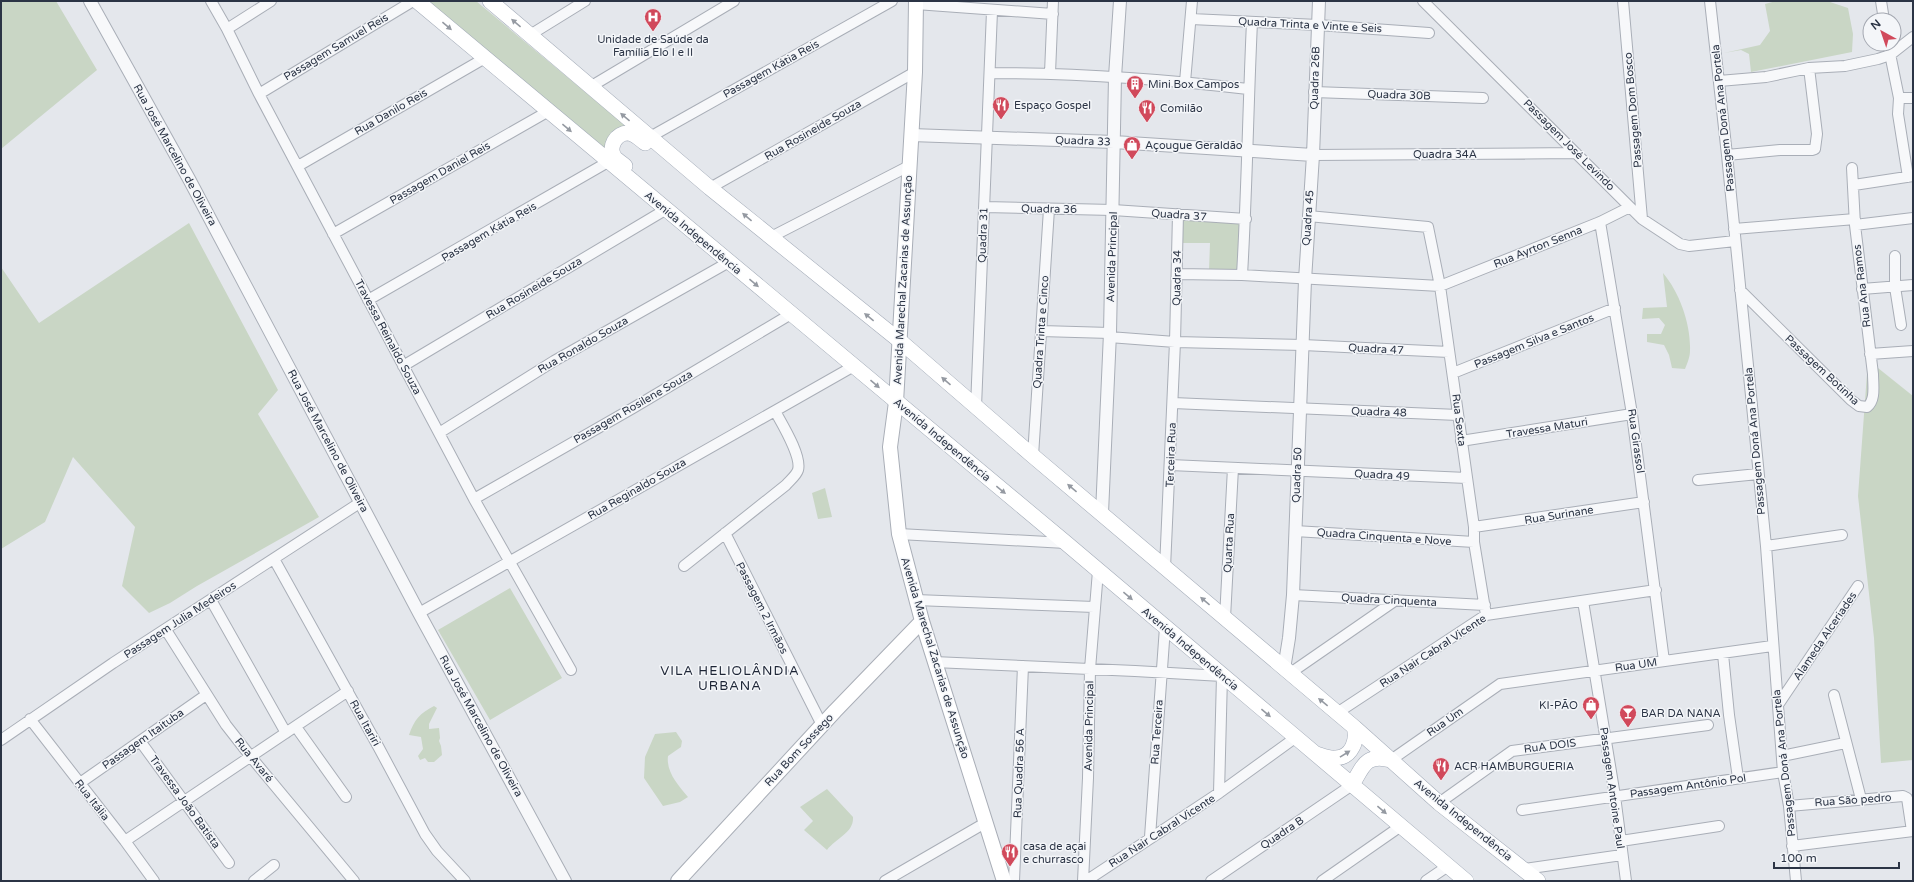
<svg xmlns="http://www.w3.org/2000/svg" width="1914" height="882" font-family="'Varela Round',sans-serif">
<rect width="100%" height="100%" fill="#e4e7ec"/>
<path fill="#c9d6c5" d="M 1,1 L 56,1 L 97,70 L 1,149 Z
M 422,1 L 476,1 L 626,126 L 604,153 Z
M 1776,1 L 1827,1 L 1848,8 L 1853,34 L 1852,52 L 1751,72 L 1749,54 L 1741,50 L 1724,53 L 1760,45 L 1770,31 L 1765,4 Z
M 1180,219 L 1241,220 L 1237,271 L 1209,271 L 1210,243 L 1180,243 Z
M 189,223 L 278,390 L 258,414 L 319,517 L 197,586 L 170,603 L 149,613 L 122,586 L 135,527 L 73,457 L 45,522 L 1,549 L 1,267 L 39,323 Z
M 1663,273 C 1680,293 1691,325 1690,351 C 1690,357 1687,364 1685,369 L 1672,368 L 1669,355 L 1664,345 L 1647,342 L 1647,334 L 1661,334 L 1665,325 L 1659,318 L 1642,319 L 1643,308 L 1667,307 Z
M 1868,360 L 1913,396 L 1913,760 L 1881,763 L 1874,638 L 1858,496 Z
M 825,488 L 832,517 L 818,519 L 812,493 Z
M 510,588 L 562,678 L 490,720 L 438,630 Z
M 434,706 L 437,708 L 429,724 L 429,729 L 439,728 L 440,738 L 439,741 L 441,746 L 442,755 L 434,762 L 428,762 L 425,758 L 420,760 L 418,756 L 423,749 L 421,737 L 409,735 C 414,720 420,713 434,706 Z
M 676,732 L 682,741 L 681,747 L 668,756 C 666,772 678,785 688,797 L 680,802 L 663,806 L 644,778 L 645,757 L 655,734 Z
M 827,789 L 853,817 C 854,833 836,838 827,850 L 804,830 L 813,821 L 800,807 Z"/>
<g fill="none" stroke-linecap="round" stroke-linejoin="round">
<g stroke="#a9aeb7" stroke-width="12">
<path id="minor" d="M 211,1 L 227,29 L 259,94 L 474,499 L 571,670
M 1423,1 L 1642,219 L 1680,244 L 1689,246 L 1735,241
M 1623,1 L 1642,219
M 1710,1 L 1727,155 L 1766,546 L 1783,772 L 1789,806 L 1796,881
M 1881,1 L 1884,20
M 916,4 L 1053,14
M 1191,19 L 1318,25 L 1429,33
M 227,29 L 271,1
M 530,35 L 585,1
M 1888,44 L 1899,98 L 1898,114 L 1908,177
M 990,73 C 1077,73 1163,79 1248,89
M 1050,73 L 1053,1
M 1719,81 L 1766,77 L 1809,68 L 1845,66 L 1878,59 L 1890,55 L 1913,37
M 1185,82 L 1192,1
M 590,87 L 734,1
M 1314,92 L 1483,98
M 259,94 L 413,1
M 1899,98 L 1913,98
M 650,137 L 892,1
M 1313,155 L 1576,153
M 1727,155 L 1780,150 L 1812,150 L 1815,149 L 1817,134 L 1809,68
M 298,166 L 485,58
M 1854,185 L 1913,176
M 710,188 L 915,72
M 984,207 L 1113,210 L 1246,219
M 1308,216 L 1428,227 L 1440,286 L 1474,527 L 1474,542 L 1486,615
M 1600,222 L 1632,414 L 1664,661
M 1855,225 L 1913,218
M 1734,229 L 1855,219
M 333,234 L 547,112
M 771,237 L 909,166
M 1895,256 L 1895,287 L 1901,325
M 1177,274 L 1242,275 L 1440,286 L 1600,222 L 1628,208 L 1635,211
M 1242,275 C 1247,191 1248,107 1252,22
M 1862,289 L 1913,285
M 1740,290 L 1851,400 L 1859,406 L 1867,407 C 1876,400 1873,385 1873,374 L 1855,225 L 1852,168
M 368,300 L 608,162
M 1041,331 L 1110,333
M 1109,337 L 1175,342 L 1303,345 L 1449,352
M 1870,354 L 1913,351
M 403,366 L 665,210
M 1453,373 L 1615,308
M 1173,403 L 1458,415
M 976,407 L 992,11
M 439,433 L 554,361 L 729,262
M 1461,441 L 1632,414
M 1033,456 L 1049,209
M 1170,465 L 1467,478
M 1698,480 L 1758,474
M 474,499 L 633,408 L 791,314
M 1474,527 L 1644,502
M 1295,531 L 1474,542
M 725,533 L 822,725
M 899,534 L 1066,543
M 1766,546 L 1842,535
M 274,559 L 379,748 L 425,834 L 437,851 L 465,881
M 684,566 L 786,485 C 790,480 796,476 798,470 C 802,456 782,424 775,411
M 1165,568 L 1175,342 L 1178,214
M 1293,595 L 1485,605
M 211,600 L 286,733
M 916,600 L 1094,607
M 1583,601 L 1615,796 L 1626,881
M 419,613 L 854,366
M 1225,618 L 1233,468
M 166,630 L 226,725 L 251,757 L 354,881
M 1723,654 L 1729,715 L 1738,778
M 934,662 L 1135,671 L 1222,676 L 1219,793
M 1289,674 L 1396,600
M 1834,695 L 1861,799
M 1778,705 L 1858,586
M 1337,713 L 1486,615 L 1656,590
M 30,719 L 125,841 L 154,881
M 296,727 L 346,797
M 1,740 L 113,663 L 361,502
M 140,741 L 229,863
M 1782,756 L 1845,743
M 1391,760 L 1500,684 L 1772,646
M 80,783 L 206,695
M 1439,803 L 1512,751 L 1708,725
M 1789,806 L 1903,796 L 1907,798 L 1912,831
M 1522,810 L 1783,772
M 1150,837 L 1165,627
M 125,841 L 348,691
M 1621,841 L 1719,826
M 1792,846 L 1913,831
M 1524,869 L 1622,855
M 254,881 L 274,865
M 885,881 L 985,823
M 1014,881 L 1023,666
M 1083,881 L 1088,778 L 1090,669 L 1098,571
M 1086,881 L 1219,793 L 1295,738
M 1211,881 L 1352,785
M 1322,881 L 1401,826
M 1426,881 L 1448,866"/>
</g>
<g stroke="#a9aeb7" stroke-width="14">
<path id="tertiary" d="M 90,1 L 189,179 L 419,613 L 565,881
M 911,135 L 1114,142 L 1313,155
M 1102,513 L 1110,333 L 1115,77 L 1120,1
M 1284,669 L 1289,638 L 1293,595 L 1305,280 L 1313,155 L 1319,1"/>
</g>
<g stroke="#a9aeb7" stroke-width="16">
<path id="secondary" d="M 916,1 L 915,72 L 896,402 L 890,447 L 899,534 L 922,621 L 1004,881
M 678,881 L 835,711 L 922,621"/>
</g>
<g stroke="#a3abb8" stroke-width="16">
<path id="primary" d="M 417,1 L 1066,543 L 1466,881
M 490,1 L 710,188 L 900,341 L 1033,456 L 1354,727 L 1439,803 L 1538,881
M 625,166 C 622,163 618,161 615,158 C 607,148 616,132 629,133 C 635,134 640,139 645,143
M 1317,754 C 1323,756 1330,759 1336,758 C 1352,757 1358,740 1354,727
M 1352,785 C 1363,767 1365,753 1391,760"/>
</g>
<use href="#minor" stroke="#f7f8fa" stroke-width="10"/>
<use href="#tertiary" stroke="#f7f8fa" stroke-width="12"/>
<use href="#secondary" stroke="#fff" stroke-width="14"/>
<use href="#primary" stroke="#fff" stroke-width="15"/>
</g>
<defs><path id="oneway-solid" d="M-6-.8H1V-3.2L6.5 0L1 3.2V.8H-6Z"/></defs>
<g fill="#959aa2">
<use href="#oneway-solid" transform="translate(516 23) rotate(-140)"/>
<use href="#oneway-solid" transform="translate(447 26) rotate(40)"/>
<use href="#oneway-solid" transform="translate(625 117) rotate(-140)"/>
<use href="#oneway-solid" transform="translate(567 128) rotate(40)"/>
<use href="#oneway-solid" transform="translate(747 217) rotate(-140)"/>
<use href="#oneway-solid" transform="translate(754 283) rotate(40)"/>
<use href="#oneway-solid" transform="translate(869 317) rotate(-141)"/>
<use href="#oneway-solid" transform="translate(946 381) rotate(-139)"/>
<use href="#oneway-solid" transform="translate(875 384) rotate(41)"/>
<use href="#oneway-solid" transform="translate(1072 488) rotate(-140)"/>
<use href="#oneway-solid" transform="translate(1001 490) rotate(39)"/>
<use href="#oneway-solid" transform="translate(1128 596) rotate(40)"/>
<use href="#oneway-solid" transform="translate(1205 601) rotate(-140)"/>
<use href="#oneway-solid" transform="translate(1323 702) rotate(-141)"/>
<use href="#oneway-solid" transform="translate(1266 713) rotate(40)"/>
<use href="#oneway-solid" transform="translate(1345 754) rotate(-32)"/>
<use href="#oneway-solid" transform="translate(1382 810) rotate(40)"/>
</g>
<defs>
<g id="hospital-pin" transform="scale(0.9)"><path d="M0 17L-7.5 6A9.5 9.5 0 1 1 7.5 6Z" fill="#d1495b" stroke="#f4f6f9"/><path d="M-5-5h3v3.5h4V-5h3V5h-3V1.5h-4V5h-3Z" fill="#fff"/></g>
<g id="building-pin" transform="scale(0.9)"><path d="M0 17L-7.5 6A9.5 9.5 0 1 1 7.5 6Z" fill="#d1495b" stroke="#f4f6f9"/><path d="M-4-6H4V6H1V3H-1V6H-4ZM-2.5-4.3h1.7v1.8h-1.7ZM.8-4.3h1.7v1.8H.8ZM-2.5-1h1.7V.8h-1.7ZM.8-1h1.7V.8H.8Z" fill="#fff"/></g>
<g id="restaurant-pin" transform="scale(0.9)"><path d="M0 17L-7.5 6A9.5 9.5 0 1 1 7.5 6Z" fill="#d1495b" stroke="#f4f6f9"/><path d="M-5-6h1v4h1v-4h1v4h1v-4h1v5L-1.5 .5V6h-2V.5L-5-1ZM5-6V6H3V1.5H1.5Q1.5-4 5-6Z" fill="#fff"/></g>
<g id="shop-pin" transform="scale(0.9)"><path d="M0 17L-7.5 6A9.5 9.5 0 1 1 7.5 6Z" fill="#d1495b" stroke="#f4f6f9"/><path d="M-5-2.5h2.3a2.7 3.5 0 0 1 5.4 0H5L5.5 6h-11ZM-1.5-2.5h3a1.5 2.3 0 0 0-3 0Z" fill="#fff"/></g>
<g id="bar-pin" transform="scale(0.9)"><path d="M0 17L-7.5 6A9.5 9.5 0 1 1 7.5 6Z" fill="#d1495b" stroke="#f4f6f9"/><path d="M-6-5H6L.8 .8V4.5H3.5V6h-7V4.5H-.8V.8Z" fill="#fff"/></g>
</defs>
<g fill-rule="evenodd">
<use href="#hospital-pin" x="653" y="17"/>
<use href="#building-pin" x="1135" y="84"/>
<use href="#restaurant-pin" x="1001" y="105"/>
<use href="#restaurant-pin" x="1147" y="108"/>
<use href="#shop-pin" x="1132" y="145"/>
<use href="#shop-pin" x="1591" y="705"/>
<use href="#bar-pin" x="1628" y="713"/>
<use href="#restaurant-pin" x="1441" y="766"/>
<use href="#restaurant-pin" x="1010" y="852"/>
</g>
<g text-anchor="middle" dominant-baseline="central" stroke-width="3" stroke-linejoin="round" paint-order="stroke">
<g font-size="11" fill="#2b3445" stroke="#f4f6f9">
<text transform="translate(1310 25) rotate(3)">Quadra Trinta e Vinte e Seis</text>
<text transform="translate(336 47) rotate(-31)">Passagem Samuel Reis</text>
<text transform="translate(771 69) rotate(-29)">Passagem Kátia Reis</text>
<text transform="translate(1315 78) rotate(-88)">Quadra 26B</text>
<text transform="translate(1399 95) rotate(2)">Quadra 30B</text>
<text transform="translate(1633 110) rotate(-95)">Passagem Dom Bosco</text>
<text transform="translate(391 112) rotate(-30)">Rua Danilo Reis</text>
<text transform="translate(1723 118) rotate(-96)">Passagem Doná Ana Portela</text>
<text transform="translate(813 130) rotate(-30)">Rua Rosineide Souza</text>
<text transform="translate(1083 141) rotate(2)">Quadra 33</text>
<text transform="translate(1569 145) rotate(45)">Passagem José Levindo</text>
<text x="1445" y="154">Quadra 34A</text>
<text transform="translate(175 155) rotate(61)">Rua José Marcelino de Oliveira</text>
<text transform="translate(440 173) rotate(-30)">Passagem Daniel Reis</text>
<text transform="translate(1049 209) rotate(1)">Quadra 36</text>
<text transform="translate(1179 215) rotate(4)">Quadra 37</text>
<text transform="translate(1308 218) rotate(-86)">Quadra 45</text>
<text transform="translate(489 232) rotate(-30)">Passagem Kátia Reis</text>
<text transform="translate(693 233) rotate(40)">Avenida Independência</text>
<text transform="translate(983 235) rotate(-88)">Quadra 31</text>
<text transform="translate(1538 247) rotate(-22)">Rua Ayrton Senna</text>
<text transform="translate(1112 257) rotate(-88)">Avenida Principal</text>
<text transform="translate(1177 278) rotate(-89)">Quadra 34</text>
<text transform="translate(903 280) rotate(-87)">Avenida Marechal Zacarias de Assunção</text>
<text transform="translate(1862 286) rotate(-97)">Rua Ana Ramos</text>
<text transform="translate(534 288) rotate(-31)">Rua Rosineide Souza</text>
<text transform="translate(1041 332) rotate(-86)">Quadra Trinta e Cinco</text>
<text transform="translate(388 337) rotate(62)">Travessa Reinaldo Souza</text>
<text transform="translate(1534 341) rotate(-22)">Passagem Silva e Santos</text>
<text transform="translate(583 345) rotate(-30)">Rua Ronaldo Souza</text>
<text transform="translate(1376 349) rotate(3)">Quadra 47</text>
<text transform="translate(1822 370) rotate(43)">Passagem Botinha</text>
<text transform="translate(633 407) rotate(-30)">Passagem Rosilene Souza</text>
<text transform="translate(1379 412) rotate(2)">Quadra 48</text>
<text transform="translate(1459 420) rotate(83)">Rua Sexta</text>
<text transform="translate(1547 428) rotate(-9)">Travessa Maturi</text>
<text transform="translate(942 440) rotate(40)">Avenida Independência</text>
<text transform="translate(328 441) rotate(62)">Rua José Marcelino de Oliveira</text>
<text transform="translate(1636 441) rotate(82)">Rua Girassol</text>
<text transform="translate(1755 441) rotate(-95)">Passagem Doná Ana Portela</text>
<text transform="translate(1171 455) rotate(-88)">Terceira Rua</text>
<text transform="translate(1297 475) rotate(-88)">Quadra 50</text>
<text transform="translate(1382 475) rotate(3)">Quadra 49</text>
<text transform="translate(637 489) rotate(-30)">Rua Reginaldo Souza</text>
<text transform="translate(1559 515) rotate(-9)">Rua Surinane</text>
<text transform="translate(1384 537) rotate(4)">Quadra Cinquenta e Nove</text>
<text transform="translate(1229 543) rotate(-87)">Quarta Rua</text>
<text transform="translate(1389 600) rotate(3)">Quadra Cinquenta</text>
<text transform="translate(762 608) rotate(63)">Passagem 2 Irmãos</text>
<text transform="translate(180 620) rotate(-33)">Passagem Julia Medeiros</text>
<text transform="translate(1825 636) rotate(-56)">Alameda Alceriades</text>
<text transform="translate(1190 649) rotate(40)">Avenida Independência</text>
<text transform="translate(1433 651) rotate(-33)">Rua Nair Cabral Vicente</text>
<text transform="translate(935 658) rotate(73)">Avenida Marechal Zacarias de Assunção</text>
<text transform="translate(1636 665) rotate(-8)">Rua UM</text>
<text transform="translate(1445 722) rotate(-35)">Rua Um</text>
<text transform="translate(365 723) rotate(61)">Rua Itariri</text>
<text transform="translate(481 726) rotate(61)">Rua José Marcelino de Oliveira</text>
<text transform="translate(1089 726) rotate(-89)">Avenida Principal</text>
<text transform="translate(1157 732) rotate(-86)">Rua Terceira</text>
<text transform="translate(143 739) rotate(-35)">Passagem Itaituba</text>
<text transform="translate(1550 746) rotate(-7)">RuA DOIS</text>
<text transform="translate(799 750) rotate(-47)">Rua Bom Sossego</text>
<text transform="translate(254 760) rotate(51)">Rua Avaré</text>
<text transform="translate(1784 763) rotate(-96)">Passagem Doná Ana Portela</text>
<text transform="translate(1019 773) rotate(-88)">Rua Quadra 56 A</text>
<text transform="translate(1688 786) rotate(-8)">Passagem Antônio Pol</text>
<text transform="translate(1612 788) rotate(82)">Passagem Antoine Paul</text>
<text transform="translate(92 800) rotate(52)">Rua Itália</text>
<text transform="translate(1853 800) rotate(-4)">Rua São pedro</text>
<text transform="translate(185 802) rotate(54)">Travessa João Batista</text>
<text transform="translate(1463 820) rotate(39)">Avenida Independência</text>
<text transform="translate(1162 831) rotate(-33)">Rua Nair Cabral Vicente</text>
<text transform="translate(1282 833) rotate(-34)">Quadra B</text>
</g>
<g font-size="11" fill="#2b3445" stroke="#f4f6f9" text-anchor="start">
<text x="653" y="39" text-anchor="middle">Unidade de Saúde da<tspan x="653" dy="13">Família Elo I e II</tspan></text>
<text x="1148" y="84">Mini Box Campos</text>
<text x="1014" y="105">Espaço Gospel</text>
<text x="1160" y="108">Comilão</text>
<text x="1145" y="145">Açougue Geraldão</text>
<text x="1578" y="705" text-anchor="end">KI-PÃO</text>
<text x="1641" y="713">BAR DA NANA</text>
<text x="1454" y="766">ACR HAMBURGUERIA</text>
<text x="1023" y="846">casa de açai<tspan x="1023" dy="13">e churrasco</tspan></text>
</g>
<g font-size="13" letter-spacing="1" fill="#1d2536" stroke="#f4f6f9">
<text x="730" y="671">VILA HELIOLÂNDIA<tspan x="730" dy="15">URBANA</tspan></text>
</g>
</g>
<rect width="1914" height="882" fill="none" stroke="#2b3445" stroke-width="4"/>
<g transform="translate(1882 32) rotate(320)"><circle r="19" fill="#f4f6f9" stroke="#a4a8b1"/>
<path d="M0-3L7 15L0 10L-7 15Z" fill="#d1495b"/>
<text y="-6" font-size="11" font-weight="bold" text-anchor="middle" fill="#2b3445">N</text>
</g>
<path d="M1774 862v6h125v-6" fill="none" stroke="#2b3445" stroke-width="2"/>
<text x="1780" y="862" font-size="12" fill="#2b3445" stroke="#f4f6f9" stroke-width="3" paint-order="stroke">100 m</text>
</svg>
